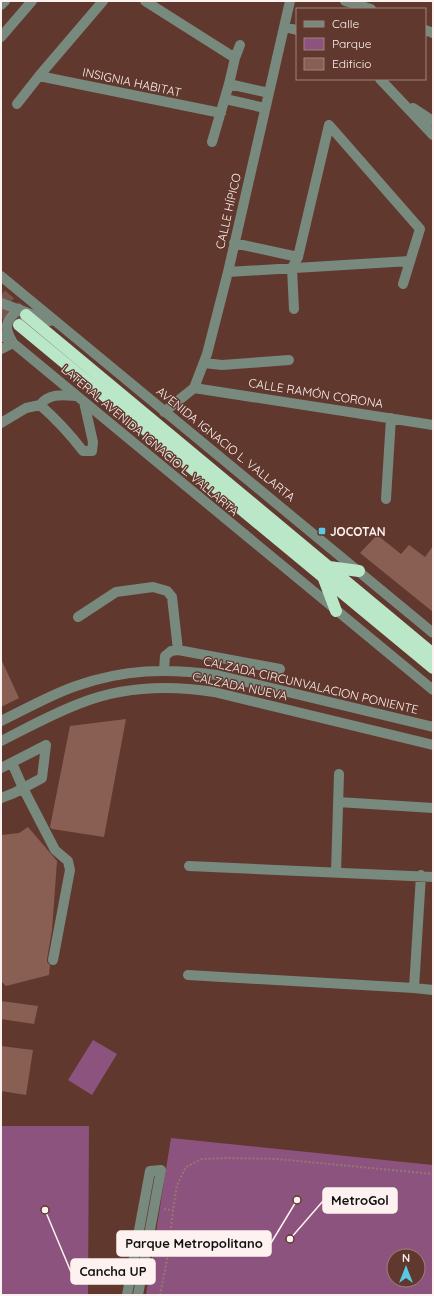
<svg xmlns="http://www.w3.org/2000/svg" width="434" height="1296" font-family="Quicksand,sans-serif">
<rect width="100%" height="100%" fill="#61382e"/>
<path fill="#8c537f" fill-rule="evenodd" d="M 93,1040 L 117,1054 L 92,1095 L 68,1080 Z
M 1,1126 L 89,1126 L 88,1295 L 1,1294 Z
M 171,1138 L 433,1165 L 433,1295 L 146,1295 ZM 394,1256 L 418,1256 L 418,1280 L 394,1280 Z"/>
<path fill="#8a5f53" d="M 377,535 L 401,554 L 409,545 L 425,557 L 433,546 L 433,612 L 360,553 Z
M 1,659 L 19,698 L 1,707 Z
M 126,719 L 104,837 L 52,829 L 50,827 L 70,726 Z
M 28,827 L 57,861 L 52,930 L 47,959 L 47,962 L 50,965 L 49,975 L 6,986 L 1,981 L 1,835 L 19,833 Z
M 1,1001 L 38,1006 L 34,1024 L 1,1019 Z
M 1,1046 L 33,1050 L 26,1095 L 1,1091 Z"/>
<g fill="none" stroke-linecap="round" stroke-linejoin="round">
<path stroke="#78544b" stroke-width="12" stroke-dasharray="12 6" stroke-linecap="butt" d="M 1,295 L 19,310
M 1,310 L 19,324"/>
<path stroke="#967770" stroke-width="2" stroke-dasharray="2 2" stroke-linecap="butt" d="M 164,1209 L 173,1210
M 160,1295 L 168,1255 L 173,1210 L 177,1185 L 186,1167 L 202,1159 L 226,1158 L 277,1159 L 433,1174"/>
<path stroke="#78897d" stroke-width="10" d="M 145,1 L 235,58
M 345,1 L 371,9
M 1,5 L 5,1
M 284,27 L 297,30
M 425,30 L 433,33
M 1,37 L 32,1
M 39,76 L 221,113
M 380,79 L 433,135
M 229,84 L 269,93
M 225,99 L 265,108
M 17,104 L 39,76 L 103,1
M 413,108 L 433,121
M 329,125 L 420,229 L 403,284
M 212,142 L 229,84 L 235,58 L 240,45
M 234,243 L 298,257
M 228,272 L 410,261
M 1,276 L 433,633
M 1,303 L 50,321
M 294,309 L 292,268 L 298,257 L 329,125
M 1,335 L 13,343 L 433,690
M 1,349 L 13,343 C 4,327 4,322 19,309
M 204,363 L 222,365 L 289,360
M 194,388 L 433,425
M 40,405 C 56,419 70,434 83,451 L 92,451 L 93,442 L 84,402
M 164,412 L 194,388 L 207,354 L 228,272 L 290,1
M 1,423 L 26,408 L 40,405 C 49,393 62,395 76,396
M 386,499 L 391,418
M 78,617 L 116,592 L 153,587 L 167,591 L 172,597 L 178,650
M 164,670 L 165,656 L 171,651 L 178,650 L 280,669
M 1,721 C 26,709 50,695 76,686 C 124,669 167,668 217,675 L 433,727
M 1,741 C 27,728 54,713 81,703 C 124,686 169,685 214,692 L 433,745
M 12,763 L 23,788 L 55,850 L 68,861 L 70,870 L 53,960
M 1,768 L 46,745
M 1,798 L 14,793 L 42,778 L 46,745
M 338,802 L 433,808
M 189,866 L 433,877
M 336,872 L 339,774
M 188,975 L 414,988 L 433,990
M 414,988 L 421,875
M 127,1295 L 150,1171 L 161,1170 L 138,1295"/>
<path stroke="#bbe7c9" stroke-width="12" d="M 26,315 L 433,654
M 19,325 L 433,668
M 329,567 L 359,571
M 324,579 L 336,611"/>
</g>
<rect fill="#58c9e3" stroke="#61382e" stroke-width="1.5" x="318" y="527" width="8" height="8" rx="2"/>
<g text-anchor="middle" dominant-baseline="central" stroke-width="3" stroke-linejoin="round" paint-order="stroke">
<g font-size="12" fill="#fdf2ef" stroke="#61382e">
<text transform="translate(132 82) rotate(12)">INSIGNIA HABITAT</text>
<text transform="translate(228 211) rotate(-77)">CALLE HÍPICO</text>
<text transform="translate(316 393) rotate(9)">CALLE RAMÓN CORONA</text>
<text transform="translate(150 440) rotate(40)">LATERAL AVENIDA IGNACIO L. VALLARTA</text>
<text transform="translate(226 444) rotate(39)">AVENIDA IGNACIO L. VALLARTA</text>
<text transform="translate(311 685) rotate(13)">CALZADA CIRCUNVALACION PONIENTE</text>
<text transform="translate(240 686) rotate(12)">CALZADA NUEVA</text>
</g>
<g font-size="12" font-weight="bold" fill="#fdf2ef" stroke="#61382e" text-anchor="start">
<text x="330" y="531">JOCOTAN</text>
</g>
</g>
<path fill="none" stroke="#fdf2ef" stroke-width="1.5" d="M290 1239L323 1201M297 1200L271 1243M45 1210L71 1272"/>
<g fill="#fdf2ef" stroke="#61382e" stroke-width="1.5">
<circle cx="290" cy="1239" r="4"/>
<circle cx="297" cy="1200" r="4"/>
<circle cx="45" cy="1210" r="4"/>
</g>
<g fill="#fdf2ef" stroke="#fdf2ef" stroke-width="1.5">
<rect x="323" y="1188" width="74" height="25" rx="4"/>
<rect x="117" y="1231" width="154" height="25" rx="4"/>
<rect x="71" y="1259" width="84" height="25" rx="4"/>
</g>
<g font-size="13" text-anchor="middle" font-weight="bold" fill="#111">
<text x="360" y="1205">MetroGol</text>
<text x="194" y="1248">Parque Metropolitano</text>
<text x="113" y="1276">Cancha UP</text>
</g>
<rect width="434" height="1296" fill="none" stroke="#fdf2ef" stroke-width="4"/>
<rect x="296" y="8" width="130" height="72" fill="#61382e" stroke="#9f827b"/>
<rect x="304" y="21" width="20" height="6" fill="#78897d" stroke="#9f827b"/>
<text x="332" y="28" font-size="12" fill="#fdf2ef">Calle</text>
<rect x="304" y="38" width="20" height="12" fill="#8c537f" stroke="#9f827b"/>
<text x="332" y="48" font-size="12" fill="#fdf2ef">Parque</text>
<rect x="304" y="58" width="20" height="12" fill="#8a5f53" stroke="#9f827b"/>
<text x="332" y="68" font-size="12" fill="#fdf2ef">Edificio</text>
<g transform="translate(406 1268)"><circle r="19" fill="#61382e" stroke="#9f827b"/>
<path d="M0-3L7 15L0 10L-7 15Z" fill="#58c9e3"/>
<text y="-6" font-size="11" font-weight="bold" text-anchor="middle" fill="#fdf2ef">N</text>
</g>
</svg>
